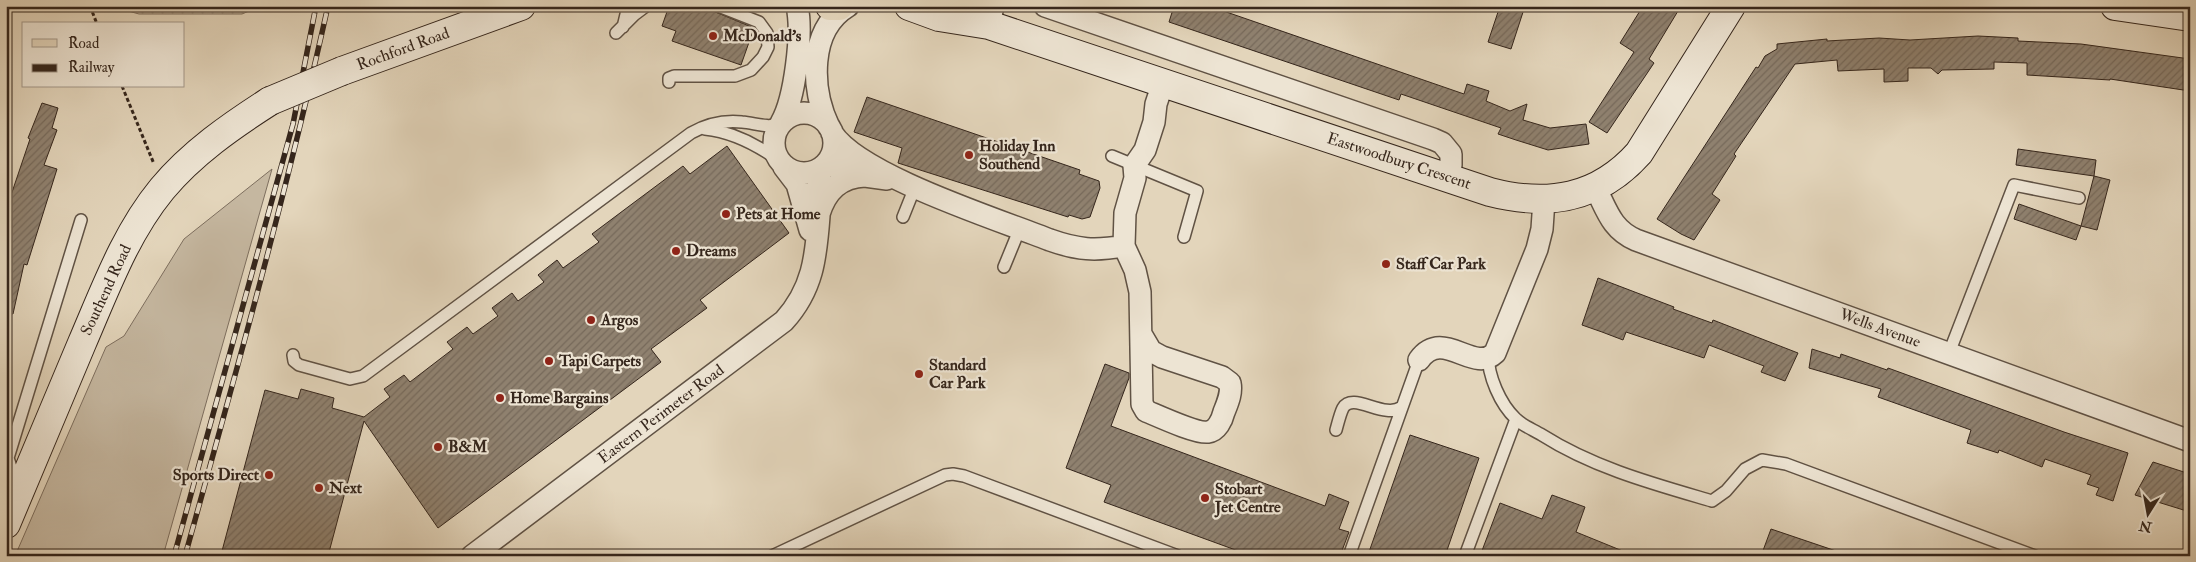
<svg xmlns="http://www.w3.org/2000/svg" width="2196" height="562" font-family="'IM FELL Double Pica',serif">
<defs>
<pattern id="park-dots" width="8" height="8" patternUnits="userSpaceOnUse" patternTransform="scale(1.25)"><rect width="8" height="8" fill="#c5b7a0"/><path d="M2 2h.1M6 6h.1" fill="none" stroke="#a19582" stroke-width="1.8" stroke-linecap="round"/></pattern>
<pattern id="building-hatch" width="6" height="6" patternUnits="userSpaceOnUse" patternTransform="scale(1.25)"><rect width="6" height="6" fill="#8f816f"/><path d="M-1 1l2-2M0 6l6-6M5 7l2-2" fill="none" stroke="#76695a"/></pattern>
</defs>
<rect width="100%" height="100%" fill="#e3d5bb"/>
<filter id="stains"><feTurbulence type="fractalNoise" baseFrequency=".004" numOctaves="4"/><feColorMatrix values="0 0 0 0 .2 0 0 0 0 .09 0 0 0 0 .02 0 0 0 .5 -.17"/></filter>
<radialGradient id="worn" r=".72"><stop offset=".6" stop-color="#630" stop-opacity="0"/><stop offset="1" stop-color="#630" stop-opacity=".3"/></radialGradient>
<path fill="#c5b7a0" stroke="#7d6e5e" d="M 272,169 L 163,556 L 15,556 L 106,347 L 124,336 L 184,239 Z"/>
<path fill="url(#park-dots)" stroke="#7d6e5e" d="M 110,6 L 261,6 L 242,14 L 139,14 Z"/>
<path fill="url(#building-hatch)" stroke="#35261c" d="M 669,6 L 701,6 L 754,28 L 741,65 L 672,41 L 676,31 L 662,26 Z
M 1174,6 L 1209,6 L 1464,94 L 1467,84 L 1489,91 L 1486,101 L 1510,111 L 1527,104 L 1523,120 L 1550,128 L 1586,124 L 1589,144 L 1548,150 L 1516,140 L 1498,134 L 1501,128 L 1401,94 L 1399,100 L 1169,22 Z
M 1500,6 L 1525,6 L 1511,49 L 1488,42 Z
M 1643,6 L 1681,6 L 1649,59 L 1654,63 L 1607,133 L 1589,122 L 1634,52 L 1620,43 Z
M 1978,36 L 2018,38 L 2018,41 L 2081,44 L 2190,59 L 2190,91 L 2110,79 L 2110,80 L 2027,75 L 2027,63 L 1994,62 L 1994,69 L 1942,70 L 1938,74 L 1931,68 L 1908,68 L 1908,81 L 1884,82 L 1884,69 L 1838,71 L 1837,60 L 1795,64 L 1734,154 L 1736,156 L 1712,194 L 1720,200 L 1694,240 L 1681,234 L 1657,219 L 1756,67 L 1758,68 L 1765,56 L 1777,49 L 1777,44 L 1827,39 L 1827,41 L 1879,38 L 1910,40 Z
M 867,97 L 1080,170 L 1079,174 L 1099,181 L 1100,188 L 1090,217 L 1082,219 L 1069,215 L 1068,217 L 898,163 L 902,148 L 854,132 Z
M 42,103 L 58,108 L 52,128 L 57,130 L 44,165 L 57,169 L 27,265 L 24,264 L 13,314 L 6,313 L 6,210 L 30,139 L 28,138 Z
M 727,146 L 789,233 L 700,300 L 707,308 L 651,349 L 661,362 L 438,528 L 364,421 L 328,556 L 242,556 L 222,551 L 265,390 L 298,399 L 301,389 L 334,398 L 332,408 L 364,417 L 390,397 L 384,389 L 404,375 L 410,382 L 453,349 L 447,342 L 467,327 L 473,334 L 498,316 L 492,308 L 512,293 L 518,301 L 544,282 L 538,275 L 557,260 L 563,268 L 599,242 L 592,234 L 628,207 L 683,166 L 690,174 Z
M 2018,149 L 2096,160 L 2094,176 L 2016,165 Z
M 2094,176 L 2110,180 L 2097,230 L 2081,226 Z
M 2019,204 L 2081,226 L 2076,240 L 2014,219 Z
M 1598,278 L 1674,307 L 1673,309 L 1712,323 L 1713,320 L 1798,353 L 1785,381 L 1761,372 L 1764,366 L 1709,345 L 1704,358 L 1626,332 L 1623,340 L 1602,332 L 1582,325 Z
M 1812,349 L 1840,358 L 1841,354 L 1887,370 L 1888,368 L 2064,432 L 2128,453 L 2113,501 L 2096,495 L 2099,488 L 2087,484 L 2091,475 L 2045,459 L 2042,467 L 1999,450 L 1998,453 L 1967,443 L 1971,430 L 1878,397 L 1881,389 L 1809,368 Z
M 1105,364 L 1129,373 L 1129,378 L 1111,426 L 1325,506 L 1329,494 L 1349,502 L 1339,529 L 1349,532 L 1340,556 L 1252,556 L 1104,502 L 1111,485 L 1066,468 Z
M 1410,435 L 1479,458 L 1445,556 L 1378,556 L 1369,552 Z
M 2153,462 L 2190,474 L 2190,512 L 2135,495 Z
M 1552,495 L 1585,507 L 1576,532 L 1635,556 L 1480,556 L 1500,503 L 1542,519 Z
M 1771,529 L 1842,553 L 1841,556 L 1761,556 Z"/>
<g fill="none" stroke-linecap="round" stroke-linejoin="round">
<g stroke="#605244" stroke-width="14">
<path id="lane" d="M 623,27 L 628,6
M 616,33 L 634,15 L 646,6
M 669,82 L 669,78 L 674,76 L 735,76 L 751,70 L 763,57 L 768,47 L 767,33 L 759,22 L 718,6
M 705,129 C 733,132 756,144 778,160
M 1112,156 L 1197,191 L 1184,237
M 903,217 L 915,187
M 1004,267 L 1020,228
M 1949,353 L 2014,185 L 2079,198
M 1488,354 C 1488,376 1500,404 1516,419 C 1523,426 1534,430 1542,435 C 1594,468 1654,484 1712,501 L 1726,491 L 1745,469 L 1762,460 L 1786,464 L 2035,556
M 293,355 L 294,361 L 299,365 L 350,379 L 363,376 L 691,133 C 707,124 724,120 742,122 C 756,123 767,129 781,123
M 1336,430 C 1338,423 1340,414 1343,408 C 1353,391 1384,420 1402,407
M 17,486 L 8,458 L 81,220
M 772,556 L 945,475 L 953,474 L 964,476 L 1178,556
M 1349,556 L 1419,360
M 1465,556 L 1516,419"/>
</g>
<g stroke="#605244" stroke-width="24">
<path id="street" d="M 1045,6 L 1433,139 L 1442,143 L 1451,154 L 1451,165 L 1447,177
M 989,25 L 993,6
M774 143a30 30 0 1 1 60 0a30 30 0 1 1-60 0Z
M 781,123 C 795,99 803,33 797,6
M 829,127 C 811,89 808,30 848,6
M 832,133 C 860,176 1000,220 1050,240 C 1078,250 1095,251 1124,246
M 824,166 L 833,166 L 865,176 L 887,179
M 784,167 L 797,184 L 810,230
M 1595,187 C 1607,210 1611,229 1636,240 L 2190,441
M 819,214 C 826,191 840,177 865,176
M 1141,334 L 1151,351 L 1162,357 L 1222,377 L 1230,383 C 1232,393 1228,402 1224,412 C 1222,420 1217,431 1208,432 C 1197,434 1158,416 1146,411 L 1142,404 L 1140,292 L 1135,270 L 1124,246 L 1125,213 L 1135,178 L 1134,166 L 1145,150 L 1154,122 L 1156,104 L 1163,83
M 1419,360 C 1443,327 1473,374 1495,353 L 1537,249 L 1542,229 L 1544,200
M 472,556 L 784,321 C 813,289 816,257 819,216 C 820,197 814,183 824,166"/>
</g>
<g stroke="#35261c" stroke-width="30">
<path id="secondary" d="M 909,6 L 939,17 L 989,25 L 1490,192 C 1548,207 1598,199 1639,153 L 1731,6
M 2115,6 L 2190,17
M 342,71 L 521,6
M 6,524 C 31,464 57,403 82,343 C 105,290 125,234 162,189 C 192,153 231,126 270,101"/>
</g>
<g stroke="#35261c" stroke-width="30">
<path id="primary" d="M 830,6 L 839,6"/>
</g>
<path stroke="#35261c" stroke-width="3" stroke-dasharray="4 2.5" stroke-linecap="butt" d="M 90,6 L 97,24
M 122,86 L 154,164"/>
<use href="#lane" stroke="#ede4d3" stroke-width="11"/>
<use href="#street" stroke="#ede4d3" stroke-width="21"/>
<use href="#secondary" stroke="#ede4d3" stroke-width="28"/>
<use href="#primary" stroke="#e3d5bb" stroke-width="28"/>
<g stroke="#35261c" stroke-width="5.5">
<path id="rail" d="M 174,556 L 293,124 L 316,6
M 185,556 C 236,373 287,191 328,6"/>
</g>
<use href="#rail" stroke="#ede4d3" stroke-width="4" stroke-dasharray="11" stroke-linecap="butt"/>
<g stroke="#35261c" stroke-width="30" stroke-linecap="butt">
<path id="secondary-bridge" d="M 270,101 L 342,71"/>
</g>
<use href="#secondary-bridge" stroke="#ede4d3" stroke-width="28"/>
</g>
<g fill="#8f2418" stroke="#ede4d3" stroke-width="2">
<circle cx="713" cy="36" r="5"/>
<circle cx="969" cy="155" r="5"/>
<circle cx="726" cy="214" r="5"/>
<circle cx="676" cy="251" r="5"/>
<circle cx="1386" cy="264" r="5"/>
<circle cx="591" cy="320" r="5"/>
<circle cx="549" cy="361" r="5"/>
<circle cx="919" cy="374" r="5"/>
<circle cx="500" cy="398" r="5"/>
<circle cx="438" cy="447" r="5"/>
<circle cx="269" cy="475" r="5"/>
<circle cx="319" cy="488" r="5"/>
<circle cx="1205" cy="498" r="5"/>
</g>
<g text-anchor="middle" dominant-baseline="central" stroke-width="4.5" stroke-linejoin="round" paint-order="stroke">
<g font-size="16" font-weight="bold" fill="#35261c" stroke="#ede4d3" text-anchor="start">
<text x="723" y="36">McDonald's</text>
<text x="979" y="146">Holiday Inn<tspan x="979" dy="18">Southend</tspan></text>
<text x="736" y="214">Pets at Home</text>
<text x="686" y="251">Dreams</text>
<text x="1396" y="264">Staff Car Park</text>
<text x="601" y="320">Argos</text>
<text x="559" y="361">Tapi Carpets</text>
<text x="929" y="365">Standard<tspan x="929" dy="18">Car Park</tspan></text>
<text x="510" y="398">Home Bargains</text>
<text x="448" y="447">B&amp;M</text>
<text x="259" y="475" text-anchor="end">Sports Direct</text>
<text x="329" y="488">Next</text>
<text x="1215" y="489">Stobart<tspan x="1215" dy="18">Jet Centre</tspan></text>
</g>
<g font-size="16" fill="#35261c" stroke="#ede4d3">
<text transform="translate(403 49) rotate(-20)">Rochford Road</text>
<text transform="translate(1399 161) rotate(18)">Eastwoodbury Crescent</text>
<text transform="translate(106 290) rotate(-65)">Southend Road</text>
<text transform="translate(1880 328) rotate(20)">Wells Avenue</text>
<text transform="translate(661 414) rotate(-37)">Eastern Perimeter Road</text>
</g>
</g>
<rect width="2196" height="562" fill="none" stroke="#e3d5bb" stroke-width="25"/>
<rect x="8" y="8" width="2181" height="547" fill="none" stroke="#35261c" stroke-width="2.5"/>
<rect x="12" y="12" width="2171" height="537" fill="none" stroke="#35261c"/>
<rect x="22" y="22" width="162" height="65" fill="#ede4d3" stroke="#a3988a"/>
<rect x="32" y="39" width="25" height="8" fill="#e3d5bb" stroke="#a3988a"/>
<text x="68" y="48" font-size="15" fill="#35261c">Road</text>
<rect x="32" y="64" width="25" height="8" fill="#35261c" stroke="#a3988a"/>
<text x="68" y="72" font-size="15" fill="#35261c">Railway</text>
<g transform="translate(2148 514) rotate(191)" stroke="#ede4d3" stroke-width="4" paint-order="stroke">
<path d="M0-4L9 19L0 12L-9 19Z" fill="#35261c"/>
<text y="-8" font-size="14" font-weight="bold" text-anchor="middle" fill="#35261c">N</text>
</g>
<rect width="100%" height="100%" filter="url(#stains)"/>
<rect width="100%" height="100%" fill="url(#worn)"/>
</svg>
